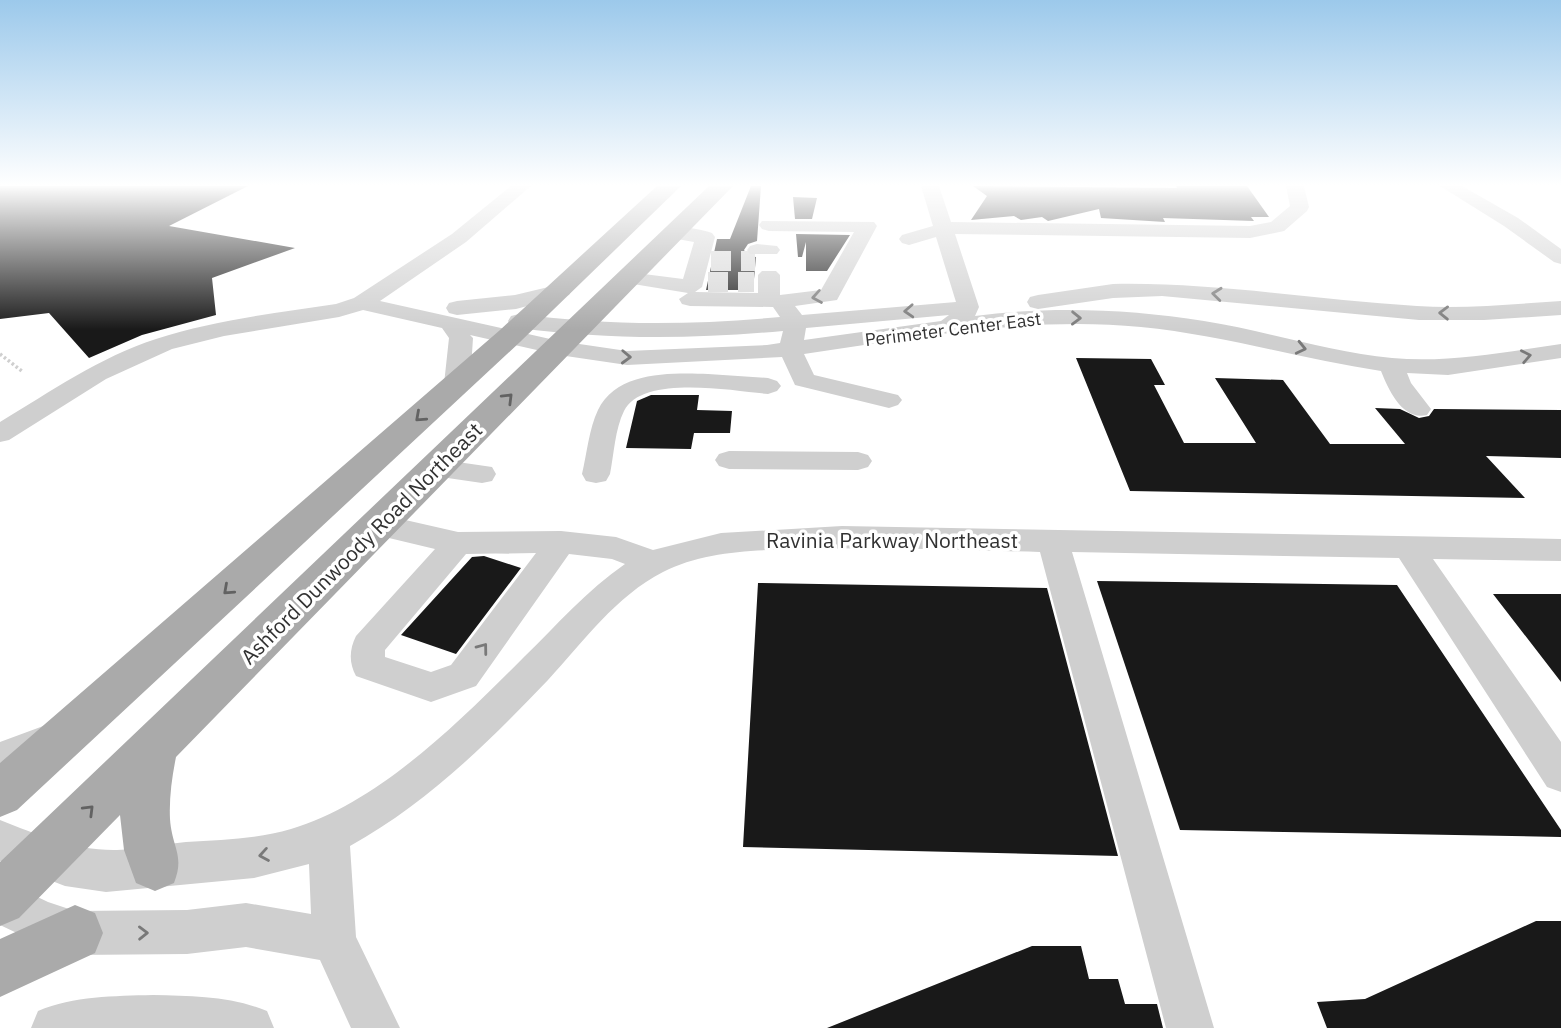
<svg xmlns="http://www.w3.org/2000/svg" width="1561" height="1028" font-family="'IBM Plex Sans',sans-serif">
<rect width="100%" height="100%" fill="#fff"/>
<path fill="#191919" d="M 0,186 L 248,186 L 169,226 L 295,248 L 212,278 L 216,315 L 142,335 L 89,358 L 49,313 L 0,319 Z
M 751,186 L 761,186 L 757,241 L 748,244 L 744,250 L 748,256 L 756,257 L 753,290 L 706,290 L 717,239 L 730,239 Z
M 973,186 L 1177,188 L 1176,186 L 1247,186 L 1269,217 L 1251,217 L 1254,221 L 1163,218 L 1165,222 L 1101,218 L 1099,209 L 1048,221 L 1042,217 L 1021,220 L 1014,216 L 971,220 L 987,196 Z
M 793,197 L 817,198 L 812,219 L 795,219 Z
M 796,234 L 850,235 L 827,271 L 806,271 L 806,242 L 802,257 L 798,257 Z
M 1076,358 L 1151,359 L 1165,385 L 1154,385 L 1184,443 L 1256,443 L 1215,378 L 1283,380 L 1330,444 L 1405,444 L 1375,408 L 1400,409 L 1419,418 L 1429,416 L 1434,409 L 1561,410 L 1561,458 L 1486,456 L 1525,498 L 1130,491 Z
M 651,395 L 699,395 L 697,410 L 732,411 L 730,433 L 694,433 L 691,449 L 626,448 L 637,401 Z
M 484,556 L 521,568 L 456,654 L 401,635 L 472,557 Z
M 1097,581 L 1397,585 L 1561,830 L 1561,837 L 1180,830 Z
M 758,583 L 1047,588 L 1118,856 L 743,847 Z
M 1493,594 L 1561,594 L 1561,682 Z
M 1536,921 L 1561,921 L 1561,1028 L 1327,1028 L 1317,1002 L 1365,999 Z
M 1032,946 L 1081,946 L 1089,979 L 1118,979 L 1125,1004 L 1157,1004 L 1163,1028 L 827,1028 Z"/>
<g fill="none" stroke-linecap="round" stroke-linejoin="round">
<path stroke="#d6d6d6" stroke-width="20" stroke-dasharray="20 10" stroke-linecap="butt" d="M 711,261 L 755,261
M 708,282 L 754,282"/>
<path stroke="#cfcfcf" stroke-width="3.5" stroke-dasharray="2.5 2.5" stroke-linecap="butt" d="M 0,354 L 23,372"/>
<path fill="#cfcfcf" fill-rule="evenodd" d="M 511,186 L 531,186 L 466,242 L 380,301 L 559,341 L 627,351 L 767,345 L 780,343 L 783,331 C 693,339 608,340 519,328 L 511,326 L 508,321 L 511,316 L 519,314 C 607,326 692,325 780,317 L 773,307 L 690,306 L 682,304 L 679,299 L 688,293 L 621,282 L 617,278 L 621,274 L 628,272 L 683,279 L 694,242 L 666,237 L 663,233 L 666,229 C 680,225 698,229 712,233 L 715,237 L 702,287 L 695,292 L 758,293 L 758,275 L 762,271 L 776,271 L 780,275 L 780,295 L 821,290 L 854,232 L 769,231 L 762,229 L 759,225 L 762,221 L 874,222 L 877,226 L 837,300 L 795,306 L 802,315 L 956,302 L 936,237 L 909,245 L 902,243 L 899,239 L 902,235 L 933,226 L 921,186 L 939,186 L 951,222 L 1250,226 L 1271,222 L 1290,206 L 1286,186 L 1304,186 L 1309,207 L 1307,211 L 1284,231 L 1250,238 L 955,234 L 979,307 L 975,316 C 1050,306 1129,309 1204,321 C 1267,331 1328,352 1392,358 C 1449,363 1504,352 1561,344 L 1561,358 L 1448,375 L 1407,373 L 1411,383 L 1431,409 L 1427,415 C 1403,421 1389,391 1381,371 C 1301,359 1223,335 1141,327 C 1028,316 916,338 804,354 L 814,375 L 898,395 L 902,400 L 898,405 L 889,408 L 795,385 L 782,357 L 627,365 L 559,355 L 470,335 L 473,338 L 470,384 L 466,389 L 457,392 L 448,389 L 444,384 L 449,338 L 442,328 L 363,310 L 339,317 L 224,336 L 172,349 L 106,379 L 9,440 L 0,442 L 0,422 C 50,392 100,357 156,339 C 214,320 276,313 336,304 L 354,298 L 452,234 ZM 949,315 L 941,321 L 804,340 L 806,328 Z
M 1440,186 L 1462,186 L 1518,218 L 1561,249 L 1561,264 L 1554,262 L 1504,226 Z
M 757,244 L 777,246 L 780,250 L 777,254 L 750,254 L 747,250 L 750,246 Z
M 561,284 L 569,285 L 572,290 L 569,295 L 516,309 L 457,315 L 449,313 L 446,308 L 449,303 L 457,301 L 515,295 Z
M 1113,284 C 1215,282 1315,300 1417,306 C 1465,309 1513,304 1561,301 L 1561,315 L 1484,320 L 1419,320 L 1162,296 L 1113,298 L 1038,309 L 1030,307 L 1027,302 L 1030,297 L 1038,295 Z
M 708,374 L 768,378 L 777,381 L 781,386 L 777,391 L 768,394 C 734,391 642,374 624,411 C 615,429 614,454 610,474 L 606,481 L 596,483 L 586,481 L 582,474 C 587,453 589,429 598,410 C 617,371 671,373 708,374 Z
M 729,451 L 858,452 L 868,455 L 872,461 L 868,467 L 858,470 L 729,469 L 719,466 L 715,460 L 719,454 Z
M 437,459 L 492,467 L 496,474 L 492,481 L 482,483 L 427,475 L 423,468 L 427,461 Z
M 379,514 L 458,532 L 561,531 L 616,537 L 653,550 L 721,533 L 842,526 L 1561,539 L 1561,561 L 1433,559 L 1561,742 L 1561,792 L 1547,787 L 1399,558 L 1072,552 L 1214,1028 L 1166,1028 L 1040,552 C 963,550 885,547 808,549 C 760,550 706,550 663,572 C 616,596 583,642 548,680 C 489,742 426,804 350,846 L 356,937 L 400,1028 L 351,1028 L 320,960 L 246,947 L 187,954 L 75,955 L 40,944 L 0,925 L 0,879 L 48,902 L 75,911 L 187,910 L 246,903 L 311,914 L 309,864 L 254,878 L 106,892 L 65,886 L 0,861 L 0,820 C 38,835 76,851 117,850 C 140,849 163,844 186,842 C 221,840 258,839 291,829 C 379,803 461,720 524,657 C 557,625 587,590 625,564 L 612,559 L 569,554 L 476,686 L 431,702 L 356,676 C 349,663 349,650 356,636 L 435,549 L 368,533 L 364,525 L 368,517 ZM 536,553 L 451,665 L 431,672 L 385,657 L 385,650 L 466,554 Z
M 46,725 L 59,730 L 65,742 L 59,754 L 0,776 L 0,742 Z
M 153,995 C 192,996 231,996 267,1011 L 274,1028 L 31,1028 L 38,1011 C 74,996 114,996 153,995 Z"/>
<path fill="#aaa" fill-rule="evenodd" d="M 657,186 L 681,186 L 520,342 L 17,810 L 0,817 L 0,763 L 500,330 Z
M 709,186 L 733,186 L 176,757 C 172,777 169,798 170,819 C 172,848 185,855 174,883 L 155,891 L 136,883 L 124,850 L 120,815 L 19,918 L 0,926 L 0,862 Z
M 75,905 L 95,913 L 103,933 L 95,953 L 0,997 L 0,939 Z"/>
</g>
<defs><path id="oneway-chevron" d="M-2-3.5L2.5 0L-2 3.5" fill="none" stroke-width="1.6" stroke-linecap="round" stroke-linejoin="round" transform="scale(1.75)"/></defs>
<g stroke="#797979">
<use href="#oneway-chevron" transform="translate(1217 294) rotate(-174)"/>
<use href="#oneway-chevron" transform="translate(817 297) rotate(170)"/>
<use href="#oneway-chevron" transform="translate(909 311) rotate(177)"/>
<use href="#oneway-chevron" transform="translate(1444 313) rotate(-179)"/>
<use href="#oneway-chevron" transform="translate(1076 318) rotate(1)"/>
<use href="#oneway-chevron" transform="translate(1301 348) rotate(13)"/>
<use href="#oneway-chevron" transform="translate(1526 356) rotate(-11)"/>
<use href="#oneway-chevron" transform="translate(626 357) rotate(2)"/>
<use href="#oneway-chevron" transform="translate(483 648) rotate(-53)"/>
<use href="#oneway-chevron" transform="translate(264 855) rotate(170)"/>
<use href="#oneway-chevron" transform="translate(143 933) rotate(-1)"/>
</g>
<g stroke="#626262">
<use href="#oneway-chevron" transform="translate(508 398) rotate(-45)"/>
<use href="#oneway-chevron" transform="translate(420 417) rotate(138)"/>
<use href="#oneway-chevron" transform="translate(228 590) rotate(138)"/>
<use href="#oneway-chevron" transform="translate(89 810) rotate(-45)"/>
</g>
<linearGradient id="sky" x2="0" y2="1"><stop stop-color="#9cc9eb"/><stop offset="0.56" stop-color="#fff"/><stop offset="1" stop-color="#fff" stop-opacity="0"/></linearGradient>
<rect width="1561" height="330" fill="url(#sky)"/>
<g text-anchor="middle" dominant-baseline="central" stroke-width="7" stroke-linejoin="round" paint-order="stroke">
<g font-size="18" fill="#323232" stroke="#fff">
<text transform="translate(953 329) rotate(-7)">Perimeter Center East</text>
</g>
<g font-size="21" fill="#323232" stroke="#fff">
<text x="892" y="540">Ravinia Parkway Northeast</text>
<text transform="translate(361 543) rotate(-45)">Ashford Dunwoody Road Northeast</text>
</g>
</g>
</svg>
